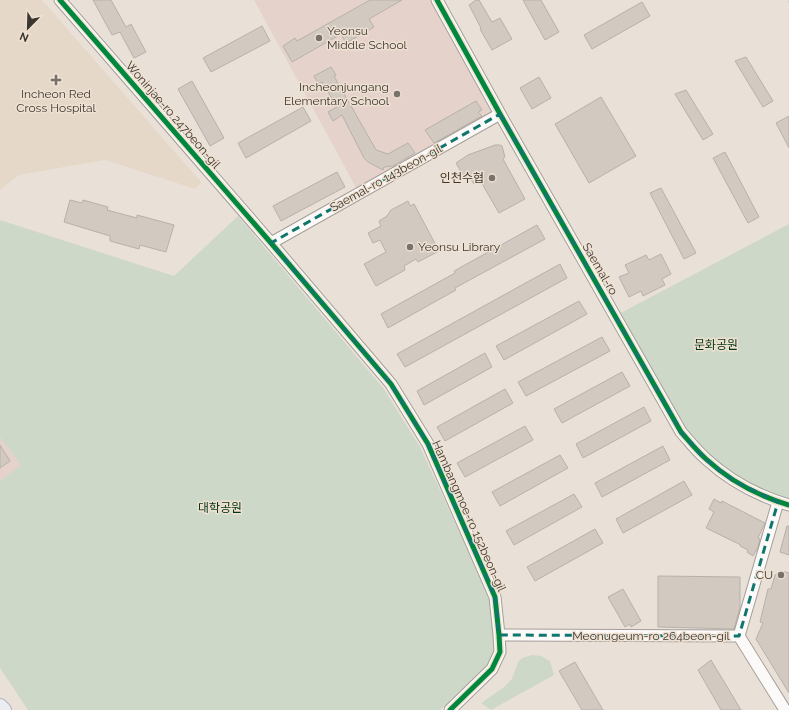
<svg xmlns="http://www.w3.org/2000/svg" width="789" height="710" font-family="Raleway,'Noto Sans KR',sans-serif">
<rect width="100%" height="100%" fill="#e9e1d8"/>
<path fill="#e6d8c8" d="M 0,0 L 42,0 L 201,182 L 195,189 L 105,160 L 19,175 L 0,190 Z"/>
<path fill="#e4d2cb" d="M 254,0 L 437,0 L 500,114 L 359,193 Z
M 0,437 L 22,466 L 0,481 Z"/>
<path fill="#cdd8c8" d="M 238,216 L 384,389 L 420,447 L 490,598 L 495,650 L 487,667 L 464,690 L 440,710 L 28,710 L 0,668 L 0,481 L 21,465 L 0,437 L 0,220 L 174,276 Z
M 789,224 L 789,505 L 754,493 L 681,432 L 615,316 Z
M 532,655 L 541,656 L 550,661 L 554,675 L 491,710 L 481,703 L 504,687 L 512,679 L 518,662 L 522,658 Z"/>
<path fill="#d2c9c0" stroke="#b8b1ab" d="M 93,0 L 111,0 L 126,27 L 131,24 L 146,52 L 134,58 L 120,32 L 112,35 Z
M 370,0 L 402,0 L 369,19 L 374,27 L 346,43 L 341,34 L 292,62 L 283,46 L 295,38 L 297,41 Z
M 476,0 L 479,0 L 492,22 L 500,18 L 512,39 L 492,50 L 480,29 L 481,28 L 469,5 Z
M 523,0 L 541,0 L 559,32 L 545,40 Z
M 642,2 L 650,16 L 592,49 L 584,35 Z
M 262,26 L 270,41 L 211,72 L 203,58 Z
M 746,57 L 773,101 L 763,107 L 735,61 Z
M 331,67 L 336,75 L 334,76 L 376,150 L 388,154 L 408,143 L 415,153 L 393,166 L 384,167 L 383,170 L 368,162 L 364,158 L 342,115 L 333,121 L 328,112 L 337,107 L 322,82 L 318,83 L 314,76 Z
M 539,77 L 551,98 L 532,109 L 520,88 Z
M 192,81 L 224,138 L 210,146 L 178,89 Z
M 686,90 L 713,134 L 703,140 L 675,94 Z
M 601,97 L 636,156 L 589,183 L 555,124 Z
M 476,101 L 482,110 L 478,112 L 482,116 L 434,143 L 425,130 Z
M 303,107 L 311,121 L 246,158 L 238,143 Z
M 789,116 L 789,148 L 776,123 Z
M 495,145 L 500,145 L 502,146 L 505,157 L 503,159 L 525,199 L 499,213 L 481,182 L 474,184 L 469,177 L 465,179 L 456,163 L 468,155 Z
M 725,152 L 759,217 L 748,223 L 713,158 Z
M 337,172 L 345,187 L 281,221 L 273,206 Z
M 661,188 L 696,253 L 684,259 L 650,193 Z
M 70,200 L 82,203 L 83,200 L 108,207 L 107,210 L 137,218 L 137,215 L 174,225 L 166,252 L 140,245 L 139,249 L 110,241 L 110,236 L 64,222 Z
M 408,201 L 410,206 L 414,204 L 439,251 L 418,262 L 416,259 L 404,266 L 405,270 L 376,286 L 364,264 L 386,252 L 380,240 L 373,243 L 368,233 L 381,226 L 379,221 L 387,216 L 391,210 Z
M 537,225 L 545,239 L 455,288 L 456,290 L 388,328 L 381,314 L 455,273 L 454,271 Z
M 661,254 L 671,274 L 662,279 L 665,285 L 643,296 L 641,291 L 629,297 L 619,277 L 629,273 L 625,265 L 646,255 L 649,260 Z
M 560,264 L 567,278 L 405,367 L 397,354 Z
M 579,301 L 587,314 L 504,360 L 496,346 Z
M 602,337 L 610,351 L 526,396 L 518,382 Z
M 485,353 L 492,367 L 424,405 L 417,391 Z
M 622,372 L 630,386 L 562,423 L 554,409 Z
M 505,389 L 513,403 L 445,441 L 437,427 Z
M 644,407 L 651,421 L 583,458 L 576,444 Z
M 525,426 L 533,440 L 465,477 L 457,463 Z
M 0,445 L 10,461 L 0,468 Z
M 663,446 L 670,460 L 602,497 L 595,483 Z
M 560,455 L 568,468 L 500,506 L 492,492 Z
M 684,481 L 692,495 L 623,533 L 616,519 Z
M 574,494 L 582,507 L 514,545 L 506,531 Z
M 714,499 L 721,503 L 722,501 L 765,523 L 758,538 L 760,539 L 758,547 L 753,556 L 747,552 L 748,550 L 740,546 L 741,545 L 706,528 L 714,512 L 709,509 Z
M 787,526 L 789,526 L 789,555 L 780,552 Z
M 595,529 L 603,543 L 535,581 L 527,567 Z
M 781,571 L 789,573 L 789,693 L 756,639 L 763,623 L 760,622 L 768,589 L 771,589 L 775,575 Z
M 658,576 L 740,577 L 740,608 L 734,629 L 658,627 Z
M 623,589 L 641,621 L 631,627 L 630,624 L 625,627 L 608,597 Z
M 711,660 L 741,710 L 721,710 L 698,670 Z
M 575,662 L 603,710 L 582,710 L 559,671 Z"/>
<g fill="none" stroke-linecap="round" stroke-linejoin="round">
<g stroke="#a59e98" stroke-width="13">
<path id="minor" d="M 60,0 L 271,243 L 391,384 L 428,444 L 495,597 L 499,635 L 500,652 L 492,669 L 450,710
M 437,0 L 500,114 L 681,432 C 689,441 697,451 706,459 C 730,481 758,496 789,505
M 271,243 L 500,114
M 499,635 L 739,636 L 785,710
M 739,636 L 778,502"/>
</g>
<g stroke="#b5b2b8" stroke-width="16">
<path id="major" d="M 0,706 L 4,710"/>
</g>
<use href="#minor" stroke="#fcfaf9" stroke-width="11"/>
<use href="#major" stroke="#ecedf2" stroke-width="14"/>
<g stroke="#d6d4d2" stroke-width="4">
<path id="rail" d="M 789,0 L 789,1"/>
</g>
<use href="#rail" stroke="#efe1d2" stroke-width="2.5" stroke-dasharray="8" stroke-linecap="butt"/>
<g stroke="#efe1d2" stroke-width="8">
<path id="cycleway" d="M 60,0 L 271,243 L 391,384 L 428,444 L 495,597 L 499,635 L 500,652 L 492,669 L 450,710
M 437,0 L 500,114 L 681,432 C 689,441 697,451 706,459 C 730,481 758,496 789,505"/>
</g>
<use href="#cycleway" stroke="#00873e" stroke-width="5"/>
</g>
<path fill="none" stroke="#0f766e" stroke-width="3" stroke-dasharray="8 5" stroke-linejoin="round" d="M 500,114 L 681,432 L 705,459 L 732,480 L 778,502 L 739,636 L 499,635 L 495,597 L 428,444 L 391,384 L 271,243 Z"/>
<g fill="#78726b" stroke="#efe1d2" stroke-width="1.5">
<circle cx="319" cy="38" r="4"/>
<path d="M54 74h4v4h4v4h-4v4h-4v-4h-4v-4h4z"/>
<circle cx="397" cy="94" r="4"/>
<circle cx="492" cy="178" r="4"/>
<circle cx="410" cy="247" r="4"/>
<circle cx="781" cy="575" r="4"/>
</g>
<g text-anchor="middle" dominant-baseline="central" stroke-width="3" stroke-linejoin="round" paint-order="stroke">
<g font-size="12" fill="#3b3630" stroke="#efe1d2" text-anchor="end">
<text x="327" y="31" text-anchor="start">Yeonsu<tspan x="327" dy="14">Middle School</tspan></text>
<text x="389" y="87">Incheonjungang<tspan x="389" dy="14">Elementary School</tspan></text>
<text x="56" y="94" text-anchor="middle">Incheon Red<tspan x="56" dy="14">Cross Hospital</tspan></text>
<text x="484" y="178">인천수협</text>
<text x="418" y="247" text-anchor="start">Yeonsu Library</text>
<text x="773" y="575">CU</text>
</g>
<g font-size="12" fill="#3b3630" stroke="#efe1d2">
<text transform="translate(173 115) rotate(49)">Woninjae-ro 247beon-gil</text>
<text transform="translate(386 178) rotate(-29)">Saemal-ro 143beon-gil</text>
<text transform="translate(600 269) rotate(60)">Saemal-ro</text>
<text transform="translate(469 516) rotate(66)">Hambangmoe-ro 152beon-gil</text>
<text x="651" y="636">Meonugeum-ro 264beon-gil</text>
</g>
<g font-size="12" fill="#003613" stroke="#efe1d2">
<text x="716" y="345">문화공원</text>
<text x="220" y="508">대학공원</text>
</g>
</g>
<g transform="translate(28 28) rotate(203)" stroke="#efe1d2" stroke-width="3" paint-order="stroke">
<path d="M0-3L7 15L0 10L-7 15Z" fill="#3b3630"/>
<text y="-6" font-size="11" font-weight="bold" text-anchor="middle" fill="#3b3630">N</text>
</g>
</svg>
